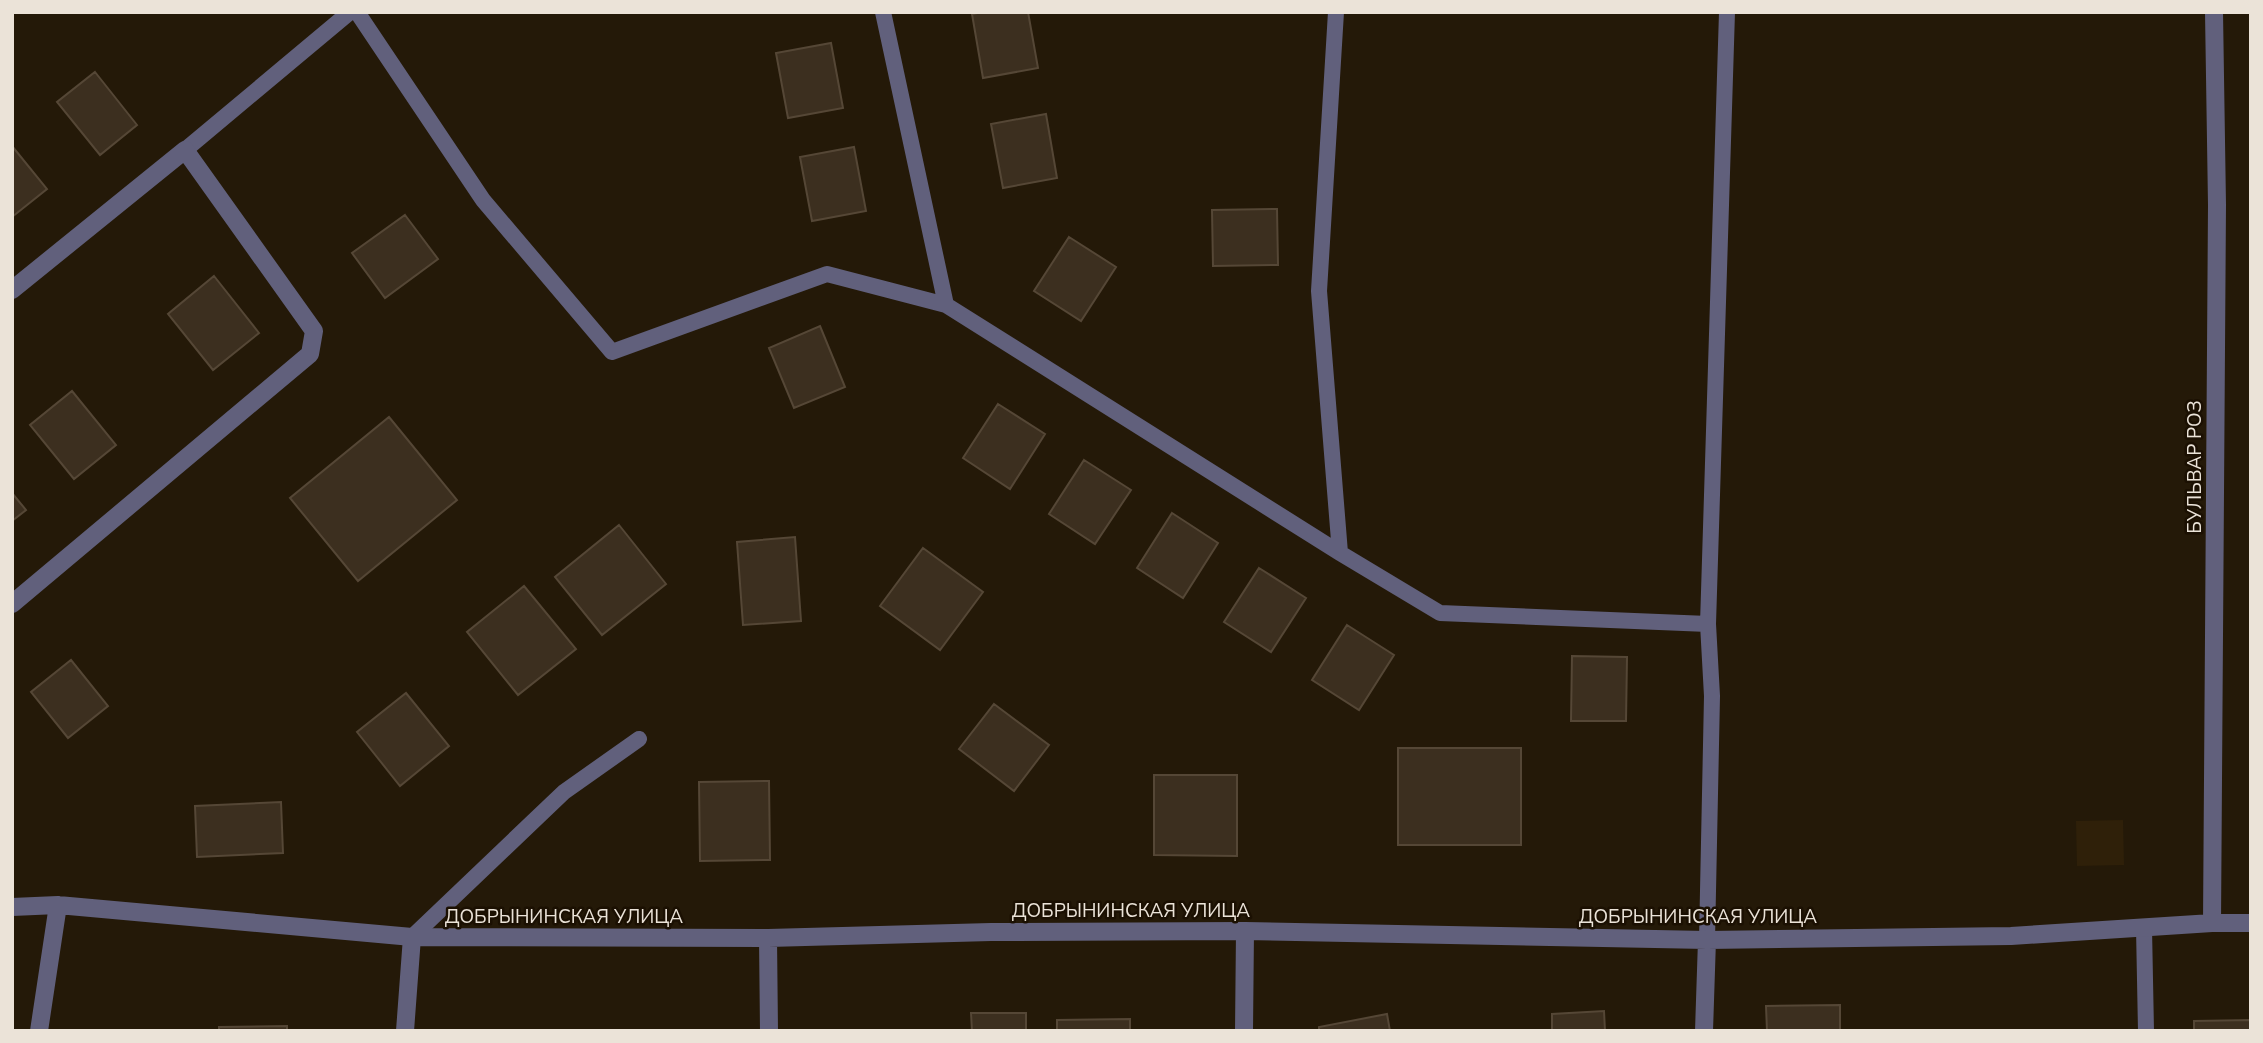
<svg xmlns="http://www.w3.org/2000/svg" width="2263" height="1043" font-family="'Nunito Sans',sans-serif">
<rect width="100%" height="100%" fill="#241908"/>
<path fill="#2f2009" d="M 2123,820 L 2124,865 L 2077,866 L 2076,821 Z"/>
<path fill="#3c2f1f" stroke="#554736" stroke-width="2" d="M 983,12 L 1028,12 L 1038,68 L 983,78 L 972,14 Z
M 831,43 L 843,108 L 788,118 L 776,53 Z
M 95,72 L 137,125 L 100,155 L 57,102 Z
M 1046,114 L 1057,178 L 1003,188 L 991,124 Z
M 12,146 L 47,189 L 12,217 Z
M 854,147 L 866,211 L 812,221 L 800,157 Z
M 1277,209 L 1278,265 L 1213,266 L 1212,210 Z
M 405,215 L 438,259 L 385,298 L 352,253 Z
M 1069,237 L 1116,267 L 1081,321 L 1034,291 Z
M 214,276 L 259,333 L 213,370 L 168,314 Z
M 820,326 L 845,387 L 794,408 L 769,348 Z
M 72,391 L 116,445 L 74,479 L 30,425 Z
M 998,404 L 1045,434 L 1010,489 L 963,458 Z
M 389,417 L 457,500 L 358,581 L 290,498 Z
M 1084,460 L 1131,490 L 1095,544 L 1049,514 Z
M 12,493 L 26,510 L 12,521 Z
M 1172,513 L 1218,543 L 1183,598 L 1137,568 Z
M 619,525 L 666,584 L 602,635 L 555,577 Z
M 795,537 L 801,621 L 743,625 L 737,542 Z
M 923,548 L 983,592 L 940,650 L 880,606 Z
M 1259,568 L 1306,598 L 1271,652 L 1224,622 Z
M 524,586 L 576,649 L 518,695 L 467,632 Z
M 1347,625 L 1394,655 L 1359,710 L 1312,680 Z
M 1572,656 L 1627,657 L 1626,721 L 1571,721 Z
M 71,660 L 108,706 L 68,738 L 31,692 Z
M 406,693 L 449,746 L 400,786 L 357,732 Z
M 994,704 L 1049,745 L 1014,791 L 959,749 Z
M 1398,748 L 1521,748 L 1521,845 L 1398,845 Z
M 1154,775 L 1237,775 L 1237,856 L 1154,855 Z
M 769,781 L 770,860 L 700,861 L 699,782 Z
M 281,802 L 283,853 L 197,857 L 195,806 Z
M 1840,1005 L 1840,1031 L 1767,1031 L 1766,1006 Z
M 1604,1011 L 1605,1031 L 1552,1031 L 1552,1014 Z
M 971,1013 L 1026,1013 L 1026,1031 L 972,1031 Z
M 1387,1014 L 1390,1031 L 1319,1031 L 1319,1027 Z
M 1130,1019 L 1130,1031 L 1057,1031 L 1057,1020 Z
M 2251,1020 L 2251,1031 L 2194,1031 L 2194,1021 Z
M 287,1026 L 287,1031 L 219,1031 L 219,1027 Z"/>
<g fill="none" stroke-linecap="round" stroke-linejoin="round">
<path stroke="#61607c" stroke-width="16" d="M 357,12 L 483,200 L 612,352 L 827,274 L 946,305 L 1340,553 L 1440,613 L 1708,624
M 883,12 L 946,305
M 1336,12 L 1319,291 L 1340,553
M 185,150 L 350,12
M 2144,928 L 2146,1031
M 412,937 L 564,792 L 639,739
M 1707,940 L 1712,696 L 1708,624 L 1727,12"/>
<path stroke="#61607c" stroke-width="18" d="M 12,290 L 185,150 L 314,331 L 310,354 L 12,604
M 12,907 L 58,905 L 412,937 L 768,938 L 991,932 L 1245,931 L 1707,940 L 2011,936 L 2212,923 L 2251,923
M 2212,923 L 2217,205 L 2214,12
M 768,938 L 769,1031
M 39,1031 L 58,905
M 405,1031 L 412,937
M 1244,1031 L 1245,931
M 1704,1031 L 1707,940"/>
</g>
<g text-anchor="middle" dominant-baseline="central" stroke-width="5" stroke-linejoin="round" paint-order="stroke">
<g font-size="19" fill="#ebe3d8" stroke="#1b1002">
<text transform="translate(2195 467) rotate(-90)">БУЛЬВАР РОЗ</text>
<text x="1131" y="911">ДОБРЫНИНСКАЯ УЛИЦА</text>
<text x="564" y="917">ДОБРЫНИНСКАЯ УЛИЦА</text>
<text x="1698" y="917">ДОБРЫНИНСКАЯ УЛИЦА</text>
</g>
</g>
<rect width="2263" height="1043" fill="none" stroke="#ebe3d8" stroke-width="28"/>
</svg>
